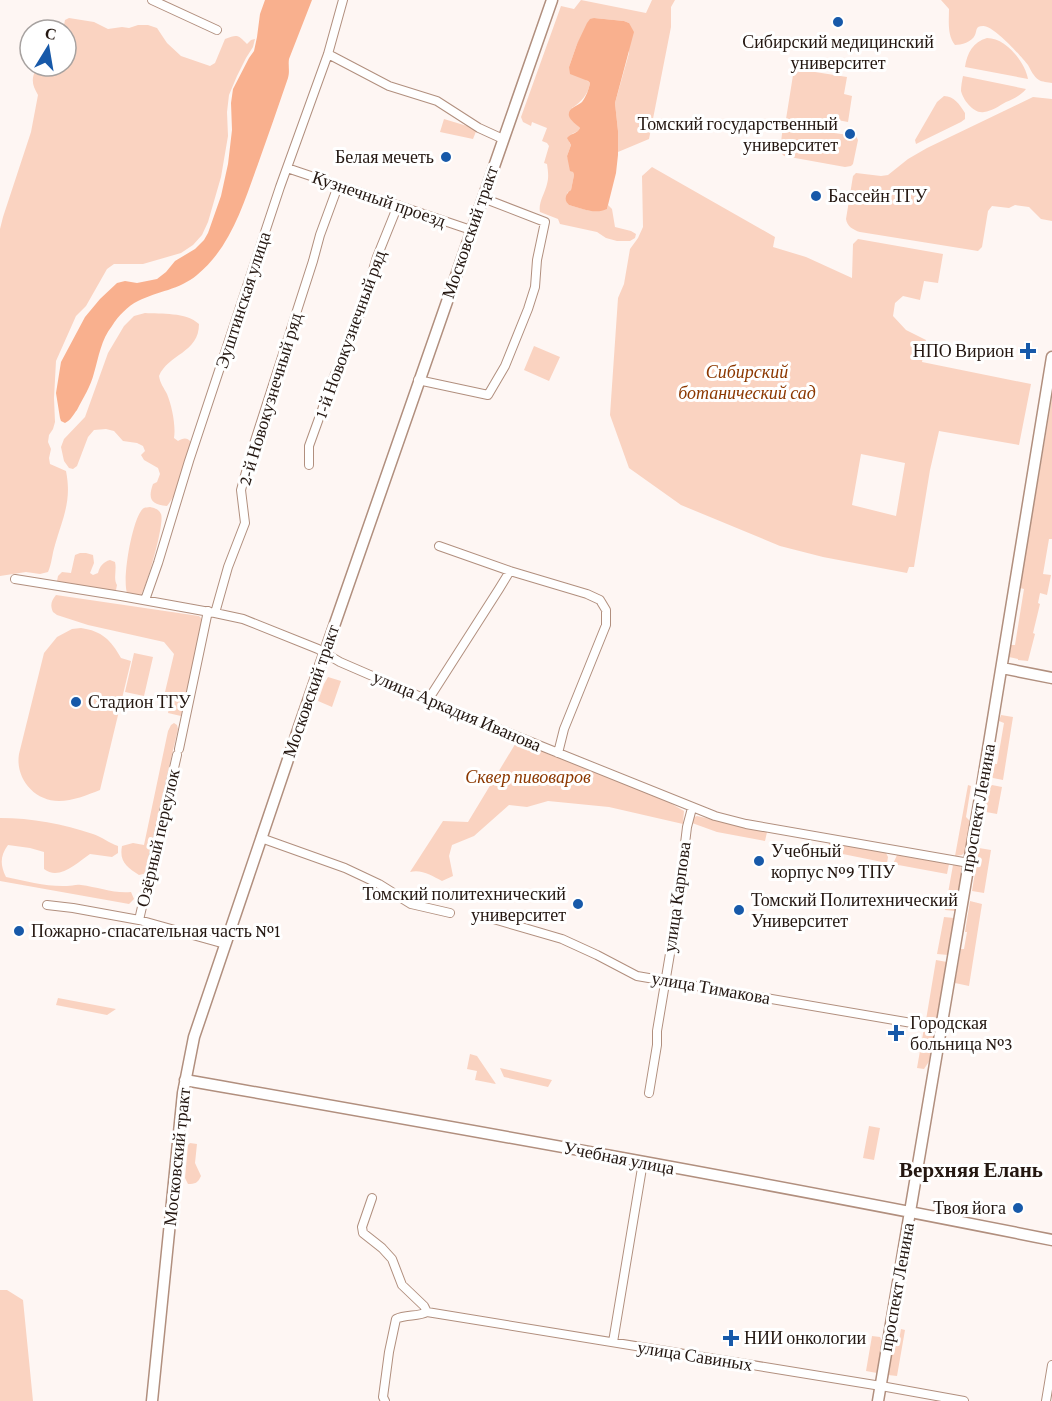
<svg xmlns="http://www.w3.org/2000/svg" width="1052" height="1401" font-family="'Crimson Pro',serif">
<rect width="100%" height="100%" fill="#fef6f3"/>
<path fill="#fad3c1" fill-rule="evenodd" d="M 581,0 L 646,13 L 652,0 L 675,0 L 671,7 L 671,27 L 649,139 L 618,152 L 618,131 L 615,103 L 629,53 L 629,23 L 624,21 L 594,18 L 577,44 L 569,67 L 590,83 C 588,95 581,102 572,108 L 576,124 L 580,128 L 578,131 L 572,134 L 569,142 L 571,145 L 567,156 L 574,175 L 571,190 L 567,193 L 567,203 L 569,205 L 590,211 L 607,209 L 608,205 L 612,209 L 615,227 L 631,231 L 636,234 L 635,238 L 630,241 L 617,241 L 606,238 L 597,232 L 560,224 L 558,219 L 540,212 C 538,203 545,193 547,184 C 549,177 548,171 547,164 L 544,163 L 549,146 L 547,143 L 542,141 L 547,128 L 532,122 L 531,126 L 523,122 L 521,117 L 561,6 L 574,9 Z
M 941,0 L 1052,0 L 1052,83 C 1048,82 1042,82 1039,80 C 1033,76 1031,70 1028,65 C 1021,56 993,25 983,26 C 975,26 977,31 975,35 C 972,42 961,45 955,45 C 947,35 949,21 949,9 Z
M 69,18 L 94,22 L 108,29 L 122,27 L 129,28 L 138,25 L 148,25 L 157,28 L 167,43 L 181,56 L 210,66 L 215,63 L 225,39 C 238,34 238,35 247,44 L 251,40 L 255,39 L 253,47 L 246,58 L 237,76 L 229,95 L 227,112 L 228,136 L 221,177 L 208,222 L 202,235 L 193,245 L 181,253 L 143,264 L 114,264 L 107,269 L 86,306 L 76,316 L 56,361 L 54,398 L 55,422 L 53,429 L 49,435 L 48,442 L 51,449 L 49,458 L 50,464 L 66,471 C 72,501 63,517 55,545 C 52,554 52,563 48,572 L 40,574 L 26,572 L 0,576 L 0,229 L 3,217 L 31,132 L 38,95 C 32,85 31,79 36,69 L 42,66 L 66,66 L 66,30 L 63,30 L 65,20 Z
M 987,38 C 1006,38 1025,62 1028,79 L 965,67 C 967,53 973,42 987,38 Z
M 794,69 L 796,69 L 847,77 L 844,94 L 852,96 L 848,122 L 832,119 L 831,124 L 827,125 L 786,119 Z
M 963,76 L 1026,89 C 1021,95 1014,99 1006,102 C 999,106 992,111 984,112 C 974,114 963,100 961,91 C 961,86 962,81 963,76 Z
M 944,96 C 954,96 960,105 965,113 L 965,119 L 961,122 L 916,144 L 915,140 L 937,102 Z
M 1033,97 L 1052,99 L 1052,221 L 1041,219 L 1029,207 L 1015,205 L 1009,208 L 992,206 L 988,211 L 982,247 L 978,251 L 860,232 C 853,230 847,226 846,219 L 853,176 L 856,173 L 881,176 L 888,175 L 908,159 L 927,148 Z
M 444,119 L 477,129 L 473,139 L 440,132 Z
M 783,126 L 856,136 L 858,140 L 853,164 L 851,166 L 845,167 L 784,156 L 782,154 L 780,150 Z
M 652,167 L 775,237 L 773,247 L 806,257 L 852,278 L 853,244 L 858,239 L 943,254 L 938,283 L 924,281 L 920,300 L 903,296 L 895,303 L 893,316 L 906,330 L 926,340 L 922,362 L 1031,384 L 1019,445 L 939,431 L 930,470 L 914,567 L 909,567 L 907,573 L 823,557 L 780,546 L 681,505 L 629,468 L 610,415 L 618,298 L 624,284 L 630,249 L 638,238 L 643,227 L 642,176 ZM 861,454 L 905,463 L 896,516 L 852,505 Z
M 145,313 C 161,314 186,312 199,324 C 199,353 168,354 159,376 C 160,383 164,388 167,394 C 172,406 176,426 174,438 L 178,441 C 183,438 187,437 191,442 C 186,461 180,491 167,506 C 150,505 148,498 153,484 L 157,482 L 160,474 L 158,468 L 144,460 L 141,455 L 145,451 L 143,446 L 137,443 L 123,441 L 114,431 L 106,429 L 94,430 L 88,437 L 77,466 L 73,469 L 69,468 L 64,461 L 61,447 L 64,439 L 85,417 L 108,353 L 124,326 L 134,316 Z
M 534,346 L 560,357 L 549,381 L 524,370 Z
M 1052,398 L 1052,539 L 1049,539 L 1043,574 L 1051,575 L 1047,595 L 1040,593 L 1038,603 L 1040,604 L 1033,633 L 1035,634 L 1028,661 L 1018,660 L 1018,659 L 1009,657 L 1011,645 L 1015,645 L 1024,589 L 1020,588 Z
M 150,507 C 154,508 159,509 161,514 C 165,523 147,585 141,595 L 127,593 C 122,578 132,523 141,511 C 144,507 144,508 150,507 Z
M 80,553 L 86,553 L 93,555 L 94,563 L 90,573 L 93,575 L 98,573 C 100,566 103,562 110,560 L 115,562 C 117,570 113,579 117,585 L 116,590 L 113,592 L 60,584 L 57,581 L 58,576 L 62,572 L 71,573 L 75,555 Z
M 56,595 L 199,616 L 201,618 L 202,622 L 181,716 L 168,713 L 171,698 L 165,692 L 174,654 L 164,642 L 88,625 L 57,615 L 53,612 C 50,605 51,601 56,595 Z
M 81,628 C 102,631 111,640 121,658 L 131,661 L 100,790 C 87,795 73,801 59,801 C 34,801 15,778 19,754 L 44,653 L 57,637 L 72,629 Z
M 134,653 L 153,657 L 144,696 L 125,692 Z
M 328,677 L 341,681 L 332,707 L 318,701 L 324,684 Z
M 1001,715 L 1013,717 L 1003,780 L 993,778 L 990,775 L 992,764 L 997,764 L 1004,723 L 999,721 Z
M 174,723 L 177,725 L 178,729 L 159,810 L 147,873 L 139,875 C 127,867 119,862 122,846 L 133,843 L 144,845 L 168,731 L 171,725 Z
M 517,741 L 665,800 L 684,811 L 683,824 L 609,807 L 548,801 L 527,807 L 509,805 L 474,836 L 452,845 L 449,856 L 453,876 L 442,881 C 432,876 422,869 410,872 L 443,821 L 468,822 Z
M 968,785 L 971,786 L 966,817 L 971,822 L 966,851 L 962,855 L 955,856 Z
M 992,785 L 1002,787 L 997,814 L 986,812 L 984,808 L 988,788 Z
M 697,816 L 767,832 L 765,841 L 717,832 L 692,823 L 694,817 Z
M 0,818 C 32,818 63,824 93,834 C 102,837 109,843 118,846 L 118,853 L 112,857 L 90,854 C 77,863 59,881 44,869 L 44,852 L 30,848 L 8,845 C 0,856 0,865 6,877 C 26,881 47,887 67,886 C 72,886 76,884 81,885 C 98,887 115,894 131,892 L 134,899 L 129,904 L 0,881 Z
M 829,843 L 886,853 L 888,857 L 887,863 L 828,851 Z
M 979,848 L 991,850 L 984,893 L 972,891 Z
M 897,855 L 949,864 L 947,874 L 893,864 Z
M 953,865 L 960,866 L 962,870 L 955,911 L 945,910 Z
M 970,901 L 982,904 L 969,986 L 955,983 L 961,949 L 964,949 L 967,932 L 965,932 Z
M 944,917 L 954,918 L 948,955 L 937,954 Z
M 936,960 L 947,962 L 939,1017 L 933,1021 L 926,1020 Z
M 58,998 L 116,1009 L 107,1015 L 56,1005 Z
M 924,1028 L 934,1031 L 934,1033 L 930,1060 L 924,1069 L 917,1068 Z
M 470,1054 L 477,1056 L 496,1084 L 475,1080 L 477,1071 L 467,1069 Z
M 500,1068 L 552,1080 L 548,1087 L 504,1077 Z
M 869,1126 L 880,1128 L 874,1160 L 863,1158 Z
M 190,1143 L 197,1144 L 195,1163 L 201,1176 C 198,1183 195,1184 188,1184 L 185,1178 L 188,1145 Z
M 0,1290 L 7,1290 L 23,1300 L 33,1401 L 0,1401 Z
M 901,1329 L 905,1330 L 897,1376 L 888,1375 L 893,1343 L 895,1340 L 899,1340 Z
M 872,1336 L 880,1337 L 882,1341 L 877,1373 L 866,1371 Z"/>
<path fill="#f9b08e" d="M 265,0 L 312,0 L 289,59 C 288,66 290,71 288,78 C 278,107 268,136 258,164 C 243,205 231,247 197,275 C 179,290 158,291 138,301 C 128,306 118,316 112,326 C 101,340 99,356 94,373 C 91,386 83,398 77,410 C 73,415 71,420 65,423 L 61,421 L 60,418 L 56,393 L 61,362 L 85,317 L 100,299 L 117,283 L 125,281 L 137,283 L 157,279 L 166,272 L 175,261 L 195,249 L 204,240 L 208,233 L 221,196 L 228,164 L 232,130 L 231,103 L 233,89 L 249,58 L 254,51 L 257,37 L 260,14 Z
M 594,18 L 624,21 L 629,23 L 634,32 L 615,103 L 618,131 L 618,155 L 616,173 L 607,209 C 595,215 581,208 569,205 C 563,200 566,193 571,190 L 574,175 L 573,172 L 570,171 L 567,156 L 571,145 L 567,138 C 571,133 577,134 580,128 C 577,125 570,120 569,116 C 567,108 578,106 582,102 C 586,97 589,89 590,83 L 588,81 L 570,74 L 569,67 L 577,44 L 587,23 L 590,19 Z"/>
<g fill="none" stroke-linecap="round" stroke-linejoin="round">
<g stroke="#b18f7e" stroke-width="10">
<path id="minor" d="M 152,0 L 217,30
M 328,54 L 389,86 L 437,101 L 479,128 L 503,139
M 287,168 L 471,230
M 418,380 L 488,395 L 505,366 L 528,309 L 535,287 L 537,260 L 545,222 L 483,198
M 309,465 L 309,446 L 335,374 L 343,359 L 359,317 L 377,257 L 398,205
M 439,546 L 510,571 L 587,594 L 600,600 L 606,610 L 606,625 L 564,729 L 558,753
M 15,579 L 121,596 L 215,613 L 243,619 L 318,649 L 340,662 L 444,707 L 715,816 L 746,824 L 969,863
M 145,600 L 158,563 L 189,461 L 280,187 L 328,54 L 343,0
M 215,613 L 228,567 L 245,523 L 241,490 L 252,450 L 313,261 L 320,235 L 338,186
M 428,700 L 499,589 L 510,571
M 179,749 L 208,611
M 261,838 L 345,868 L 379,884 L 411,904 L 450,913
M 47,905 L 73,908 L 139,920 L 225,944
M 490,918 L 562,939 L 597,955 L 637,976 L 941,1028
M 139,920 L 177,755
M 649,1093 L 657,1045 L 657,1031 L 676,918 L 687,827 L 692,808
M 372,1198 L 362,1227 L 363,1233 L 382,1248 L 392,1259 L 402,1285 L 424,1306 L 427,1312
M 613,1342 L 643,1162
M 385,1401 L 383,1397 L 389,1352 L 396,1319 C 406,1314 418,1317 427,1312 L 881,1386 L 964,1401
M 1046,1401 L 1052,1365"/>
</g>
<g stroke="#b18f7e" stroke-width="13">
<path id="major" d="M 1002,668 L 1052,678
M 185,1080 C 475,1131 764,1182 1052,1240
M 152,1401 L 183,1093 L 194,1037 L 301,721 L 552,0
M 878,1401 L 983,780 L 1052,357"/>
</g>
<use href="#minor" stroke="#fff" stroke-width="8"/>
<use href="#major" stroke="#fff" stroke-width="10"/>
</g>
<g fill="#1759a9" stroke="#fff" stroke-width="2">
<circle cx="838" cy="22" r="6"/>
<circle cx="850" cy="134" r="6"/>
<circle cx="446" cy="157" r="6"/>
<circle cx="816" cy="196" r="6"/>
<path d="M1025 342h6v6h6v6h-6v6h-6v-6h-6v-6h6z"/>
<circle cx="76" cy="702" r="6"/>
<circle cx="759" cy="861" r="6"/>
<circle cx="578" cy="904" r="6"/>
<circle cx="739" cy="910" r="6"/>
<circle cx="19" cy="931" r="6"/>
<path d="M893 1024h6v6h6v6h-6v6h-6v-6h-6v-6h6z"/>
<circle cx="1018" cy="1208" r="6"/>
<path d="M728 1329h6v6h6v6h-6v6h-6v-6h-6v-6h6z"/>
</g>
<g text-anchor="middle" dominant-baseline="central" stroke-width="6" stroke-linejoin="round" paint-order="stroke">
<g font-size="18" fill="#241711" stroke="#fff" text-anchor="start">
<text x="838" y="42" text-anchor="middle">Сибирский медицинский<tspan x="838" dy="21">университет</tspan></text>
<text x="838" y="124" text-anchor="end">Томский государственный<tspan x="838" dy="21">университет</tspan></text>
<text x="434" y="157" text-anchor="end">Белая мечеть</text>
<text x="828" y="196">Бассейн ТГУ</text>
<text x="1014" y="351" text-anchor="end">НПО Вирион</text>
<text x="88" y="702">Стадион ТГУ</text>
<text x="771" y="851">Учебный<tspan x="771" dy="21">корпус №9 ТПУ</tspan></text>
<text x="566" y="894" text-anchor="end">Томский политехнический<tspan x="566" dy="21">университет</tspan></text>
<text x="751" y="900">Томский Политехнический<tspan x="751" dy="21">Университет</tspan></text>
<text x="31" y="931">Пожарно-спасательная часть №1</text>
<text x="910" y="1023">Городская<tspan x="910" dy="21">больница №3</tspan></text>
<text x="1006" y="1208" text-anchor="end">Твоя йога</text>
<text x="744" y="1338">НИИ онкологии</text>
</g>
<g font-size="18" fill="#241711" stroke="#fff">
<text transform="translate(379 199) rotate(19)">Кузнечный проезд</text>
<text transform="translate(470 232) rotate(-71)">Московский тракт</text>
<text transform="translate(243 300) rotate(-72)">Эуштинская улица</text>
<text transform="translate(350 334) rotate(-70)">1-й Новокузнечный ряд</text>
<text transform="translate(270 399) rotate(-73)">2-й Новокузнечный ряд</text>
<text transform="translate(311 691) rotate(-71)">Московский тракт</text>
<text transform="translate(457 711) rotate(23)">улица Аркадия Иванова</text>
<text transform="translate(978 808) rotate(-80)">проспект Ленина</text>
<text transform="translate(158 838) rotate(-77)">Озёрный переулок</text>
<text transform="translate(677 897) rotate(-82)">улица Карпова</text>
<text transform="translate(711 988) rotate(10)">улица Тимакова</text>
<text transform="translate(177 1157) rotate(-84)">Московский тракт</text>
<text transform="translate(619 1158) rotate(11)">Учебная улица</text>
<text transform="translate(897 1287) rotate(-80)">проспект Ленина</text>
<text transform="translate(695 1356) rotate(9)">улица Савиных</text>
</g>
<g font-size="18" font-style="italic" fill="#8c3800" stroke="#fff">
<text x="747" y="372">Сибирский<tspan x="747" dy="21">ботанический сад</tspan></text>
<text x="528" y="777">Сквер пивоваров</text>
</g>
<g font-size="21" font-weight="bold" fill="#241711" stroke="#fff">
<text x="971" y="1170">Верхняя Елань</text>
</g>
</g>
<g transform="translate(48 48) rotate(11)"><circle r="28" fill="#ffffff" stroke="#a7a2a0" stroke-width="1.5"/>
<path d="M0-4.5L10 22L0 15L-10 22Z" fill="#1759a9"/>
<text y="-9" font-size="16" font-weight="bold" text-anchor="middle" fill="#241711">С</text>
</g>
</svg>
